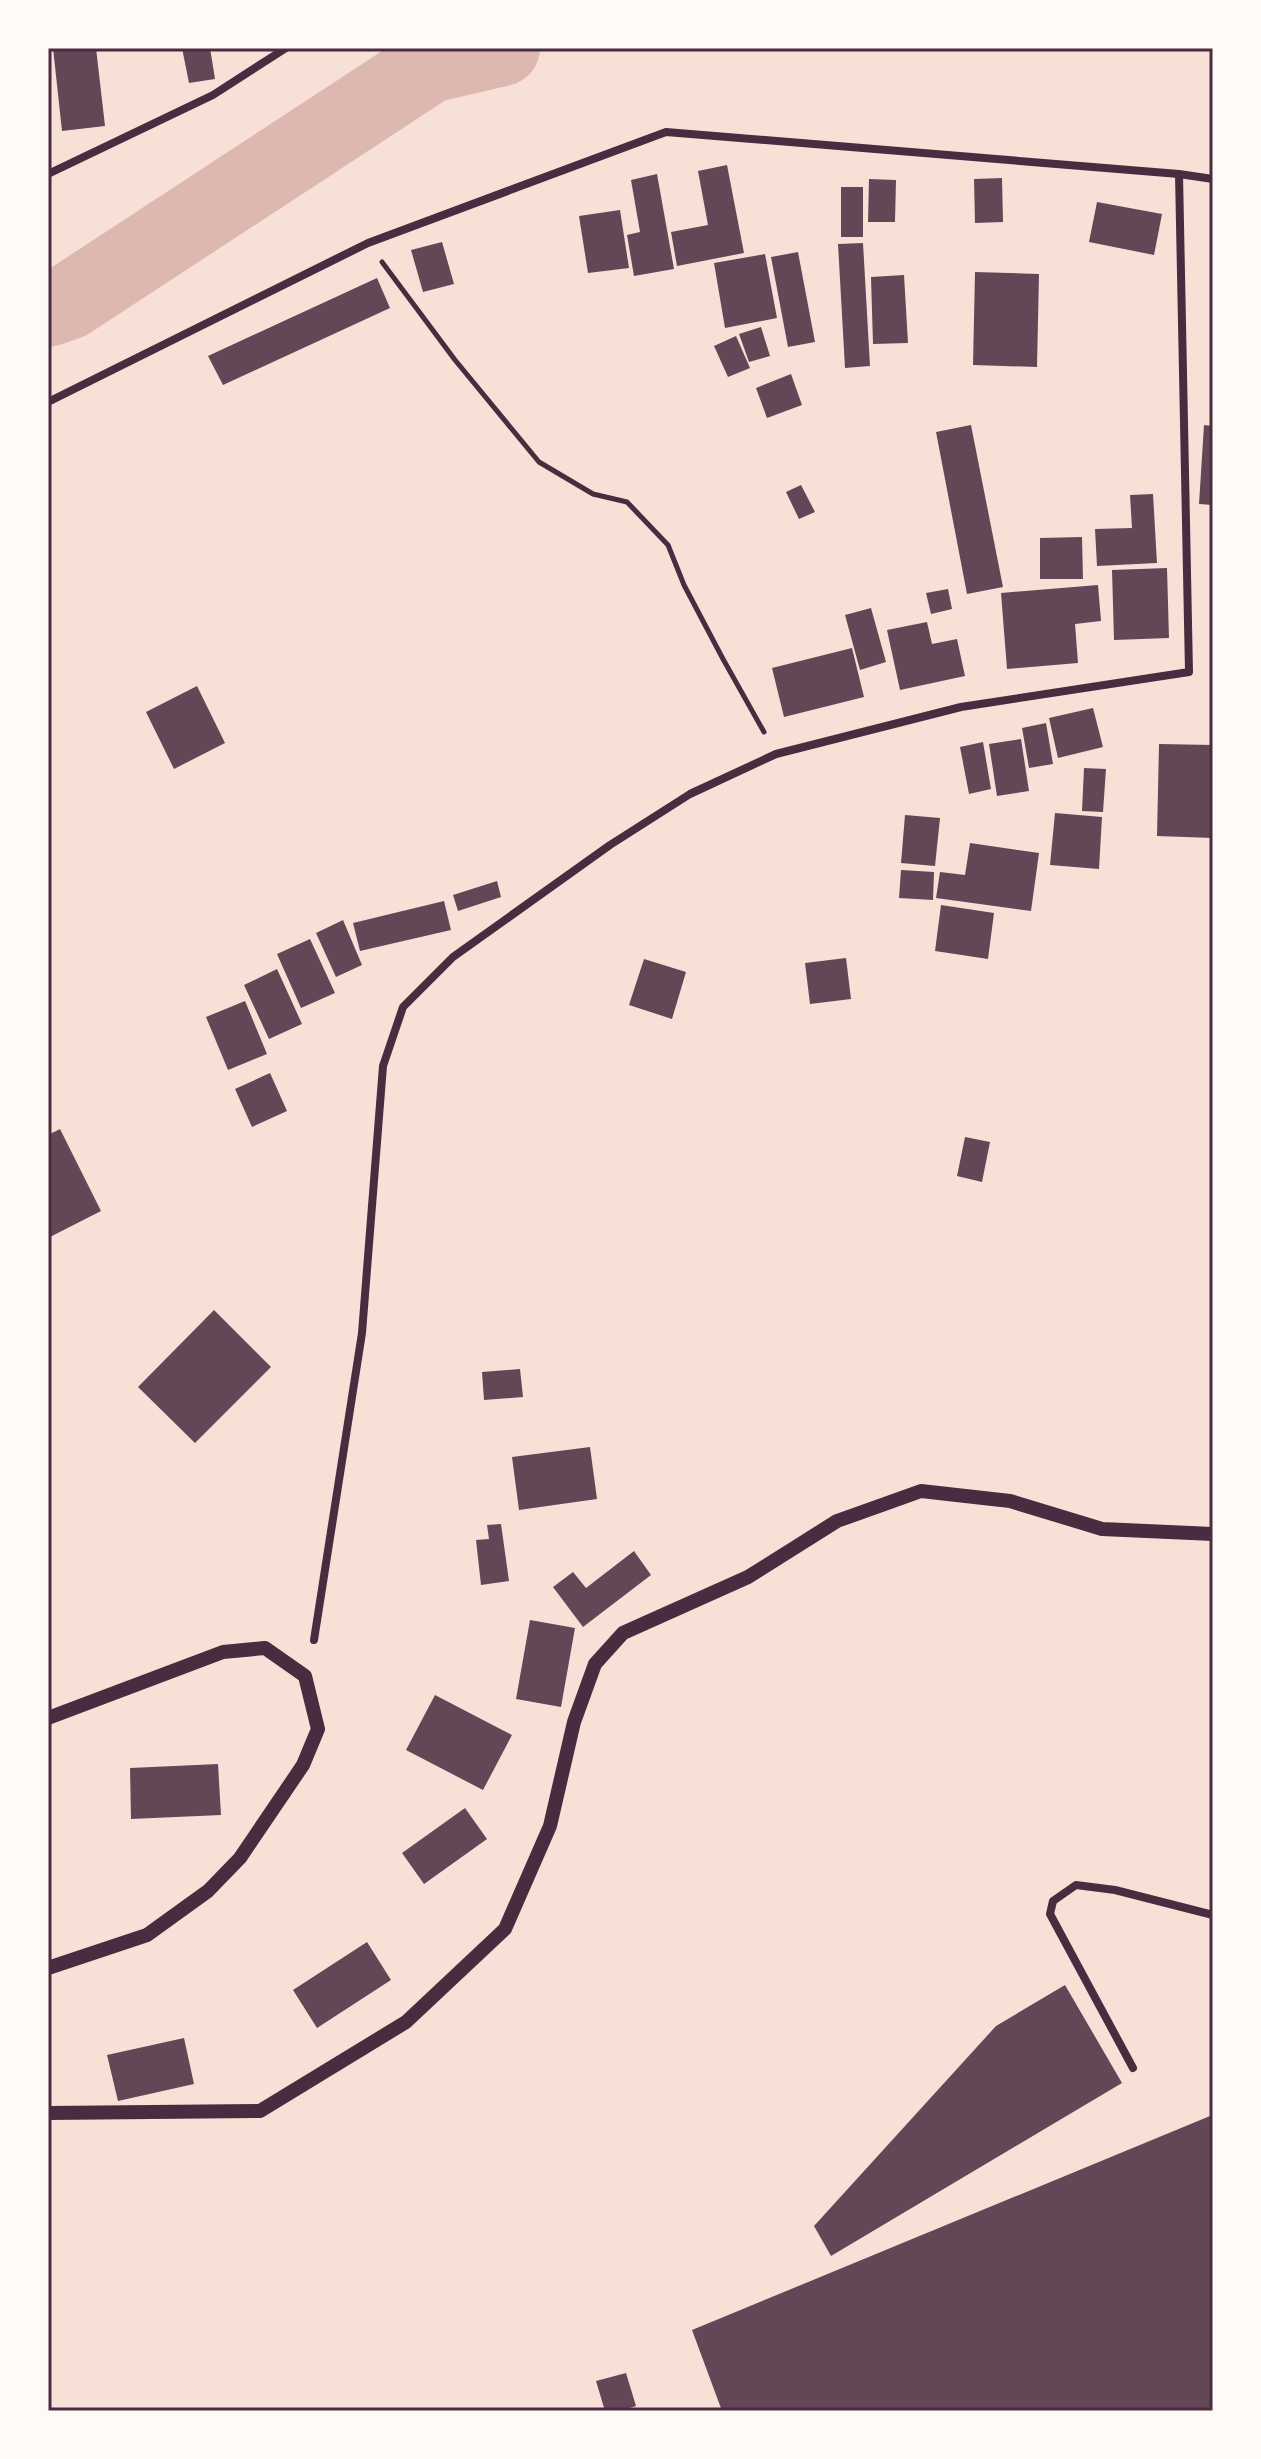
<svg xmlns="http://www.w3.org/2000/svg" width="1261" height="2459" font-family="Literata,serif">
<rect width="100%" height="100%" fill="#f7e1d7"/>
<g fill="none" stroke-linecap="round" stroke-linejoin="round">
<path stroke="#dcb8b0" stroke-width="76" d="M 48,309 L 68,302 L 430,65 L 502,48"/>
</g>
<path fill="#644757" d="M 53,48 L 96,48 L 105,126 L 62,131 Z
M 182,48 L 210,48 L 215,79 L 189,83 Z
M 727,165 L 744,253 L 677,266 L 671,232 L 708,225 L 698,171 Z
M 657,174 L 674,269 L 634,276 L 627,235 L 640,232 L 631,180 Z
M 1002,178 L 1003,222 L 975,223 L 974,179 Z
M 869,179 L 896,180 L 895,222 L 868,222 Z
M 841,187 L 863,187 L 863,237 L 841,237 Z
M 1097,202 L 1162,214 L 1154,255 L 1089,242 Z
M 620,210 L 629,268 L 588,273 L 579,216 Z
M 442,242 L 454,284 L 423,292 L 411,250 Z
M 863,243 L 870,366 L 845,368 L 838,244 Z
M 798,252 L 815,342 L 788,347 L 771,257 Z
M 765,254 L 777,318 L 725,328 L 714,263 Z
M 975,272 L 1039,274 L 1037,367 L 973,365 Z
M 904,275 L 908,343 L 873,344 L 871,277 Z
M 377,278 L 390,308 L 223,385 L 208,356 Z
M 761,327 L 770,356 L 749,362 L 739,334 Z
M 736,336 L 750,368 L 728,377 L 714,346 Z
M 791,374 L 802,405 L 767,418 L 756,388 Z
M 971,425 L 1003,587 L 967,594 L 936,432 Z
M 1204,425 L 1213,426 L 1213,505 L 1199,504 Z
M 801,485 L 815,512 L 799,519 L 786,492 Z
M 1153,494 L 1157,563 L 1097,566 L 1095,529 L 1132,528 L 1130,495 Z
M 1082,537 L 1083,579 L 1040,579 L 1040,538 Z
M 1167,568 L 1169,638 L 1114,640 L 1112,570 Z
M 1098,585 L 1101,621 L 1075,624 L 1078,663 L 1007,669 L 1001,593 Z
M 948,589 L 952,609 L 931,614 L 926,593 Z
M 871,608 L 886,662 L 860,670 L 845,615 Z
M 927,622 L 932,644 L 957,639 L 965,676 L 900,690 L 887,630 Z
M 852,648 L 864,697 L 784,717 L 772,668 Z
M 197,686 L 225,743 L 174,769 L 146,712 Z
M 1093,708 L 1103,747 L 1058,758 L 1049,718 Z
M 1046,723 L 1053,764 L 1029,768 L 1022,728 Z
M 1021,739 L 1029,791 L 997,796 L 989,744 Z
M 983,742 L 991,789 L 969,794 L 960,747 Z
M 1159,744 L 1213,745 L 1213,838 L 1157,836 Z
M 1084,768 L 1106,769 L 1103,812 L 1082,811 Z
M 1055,813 L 1102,817 L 1099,869 L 1050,865 Z
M 905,815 L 940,818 L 935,866 L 901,863 Z
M 970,843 L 1039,853 L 1031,911 L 936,898 L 940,872 L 965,875 Z
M 901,870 L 934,872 L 933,900 L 899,898 Z
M 497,881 L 501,897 L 458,911 L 453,895 Z
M 444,901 L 451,930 L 360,951 L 353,923 Z
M 941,905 L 994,913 L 988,959 L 935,951 Z
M 343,920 L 362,965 L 336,977 L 316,933 Z
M 310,939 L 335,993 L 301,1008 L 277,954 Z
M 846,958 L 851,999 L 810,1004 L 805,963 Z
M 644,959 L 686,972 L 672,1019 L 629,1005 Z
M 277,969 L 302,1024 L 269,1039 L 244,985 Z
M 245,1001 L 267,1054 L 228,1070 L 206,1017 Z
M 270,1073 L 287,1111 L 252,1127 L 235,1089 Z
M 60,1129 L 101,1211 L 48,1238 L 48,1135 Z
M 965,1137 L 990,1142 L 982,1182 L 957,1176 Z
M 214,1310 L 271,1367 L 195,1443 L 138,1387 Z
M 520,1369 L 523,1397 L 484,1400 L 482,1372 Z
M 590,1447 L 597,1499 L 519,1510 L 512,1457 Z
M 501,1524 L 509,1581 L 481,1585 L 476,1540 L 489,1539 L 487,1525 Z
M 634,1551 L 651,1575 L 583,1627 L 553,1587 L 573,1572 L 586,1588 Z
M 530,1620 L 575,1628 L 561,1707 L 516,1699 Z
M 435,1695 L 512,1735 L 483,1790 L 406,1750 Z
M 218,1764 L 221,1815 L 131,1819 L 130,1768 Z
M 465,1808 L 487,1839 L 424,1884 L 402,1853 Z
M 367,1942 L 391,1980 L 317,2028 L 293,1990 Z
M 1065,1985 L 1122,2083 L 831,2256 L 814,2226 L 996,2026 Z
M 184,2038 L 194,2084 L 118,2101 L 107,2055 Z
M 1210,2116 L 1213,2116 L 1213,2411 L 722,2411 L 692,2330 Z
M 626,2373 L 636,2406 L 620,2411 L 605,2411 L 596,2381 Z"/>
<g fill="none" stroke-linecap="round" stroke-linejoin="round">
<path stroke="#4a2c40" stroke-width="5" d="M 382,262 L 455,360 L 539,462 L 593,494 L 627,502 L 668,545 L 684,585 L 723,659 L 764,732"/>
<path stroke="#4a2c40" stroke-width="8" d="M 48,174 L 213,95 L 286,48
M 48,402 L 368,243 L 666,132 L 1179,174 L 1213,179
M 314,1640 L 362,1333 L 383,1066 L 403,1007 L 453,957 L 610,845 L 690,794 L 776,754 L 961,707 L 1189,672 L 1179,174
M 1133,2068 L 1050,1914 L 1053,1901 L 1076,1885 L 1115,1890 L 1213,1915"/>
<path stroke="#4a2c40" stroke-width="14" d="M 48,1718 L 223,1652 L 265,1648 L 305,1676 L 318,1729 L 303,1765 L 240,1858 L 208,1891 L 147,1935 L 48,1968
M 48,2113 L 260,2111 L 406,2022 L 505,1929 L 550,1826 L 574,1722 L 595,1664 L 623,1633 L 748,1577 L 837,1521 L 921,1491 L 1010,1501 L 1102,1529 L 1213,1534"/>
</g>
<rect width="1261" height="2459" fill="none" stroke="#fffaf5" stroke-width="100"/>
<rect x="50" y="50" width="1161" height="2359" fill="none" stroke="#4a2c40" stroke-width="3"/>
</svg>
